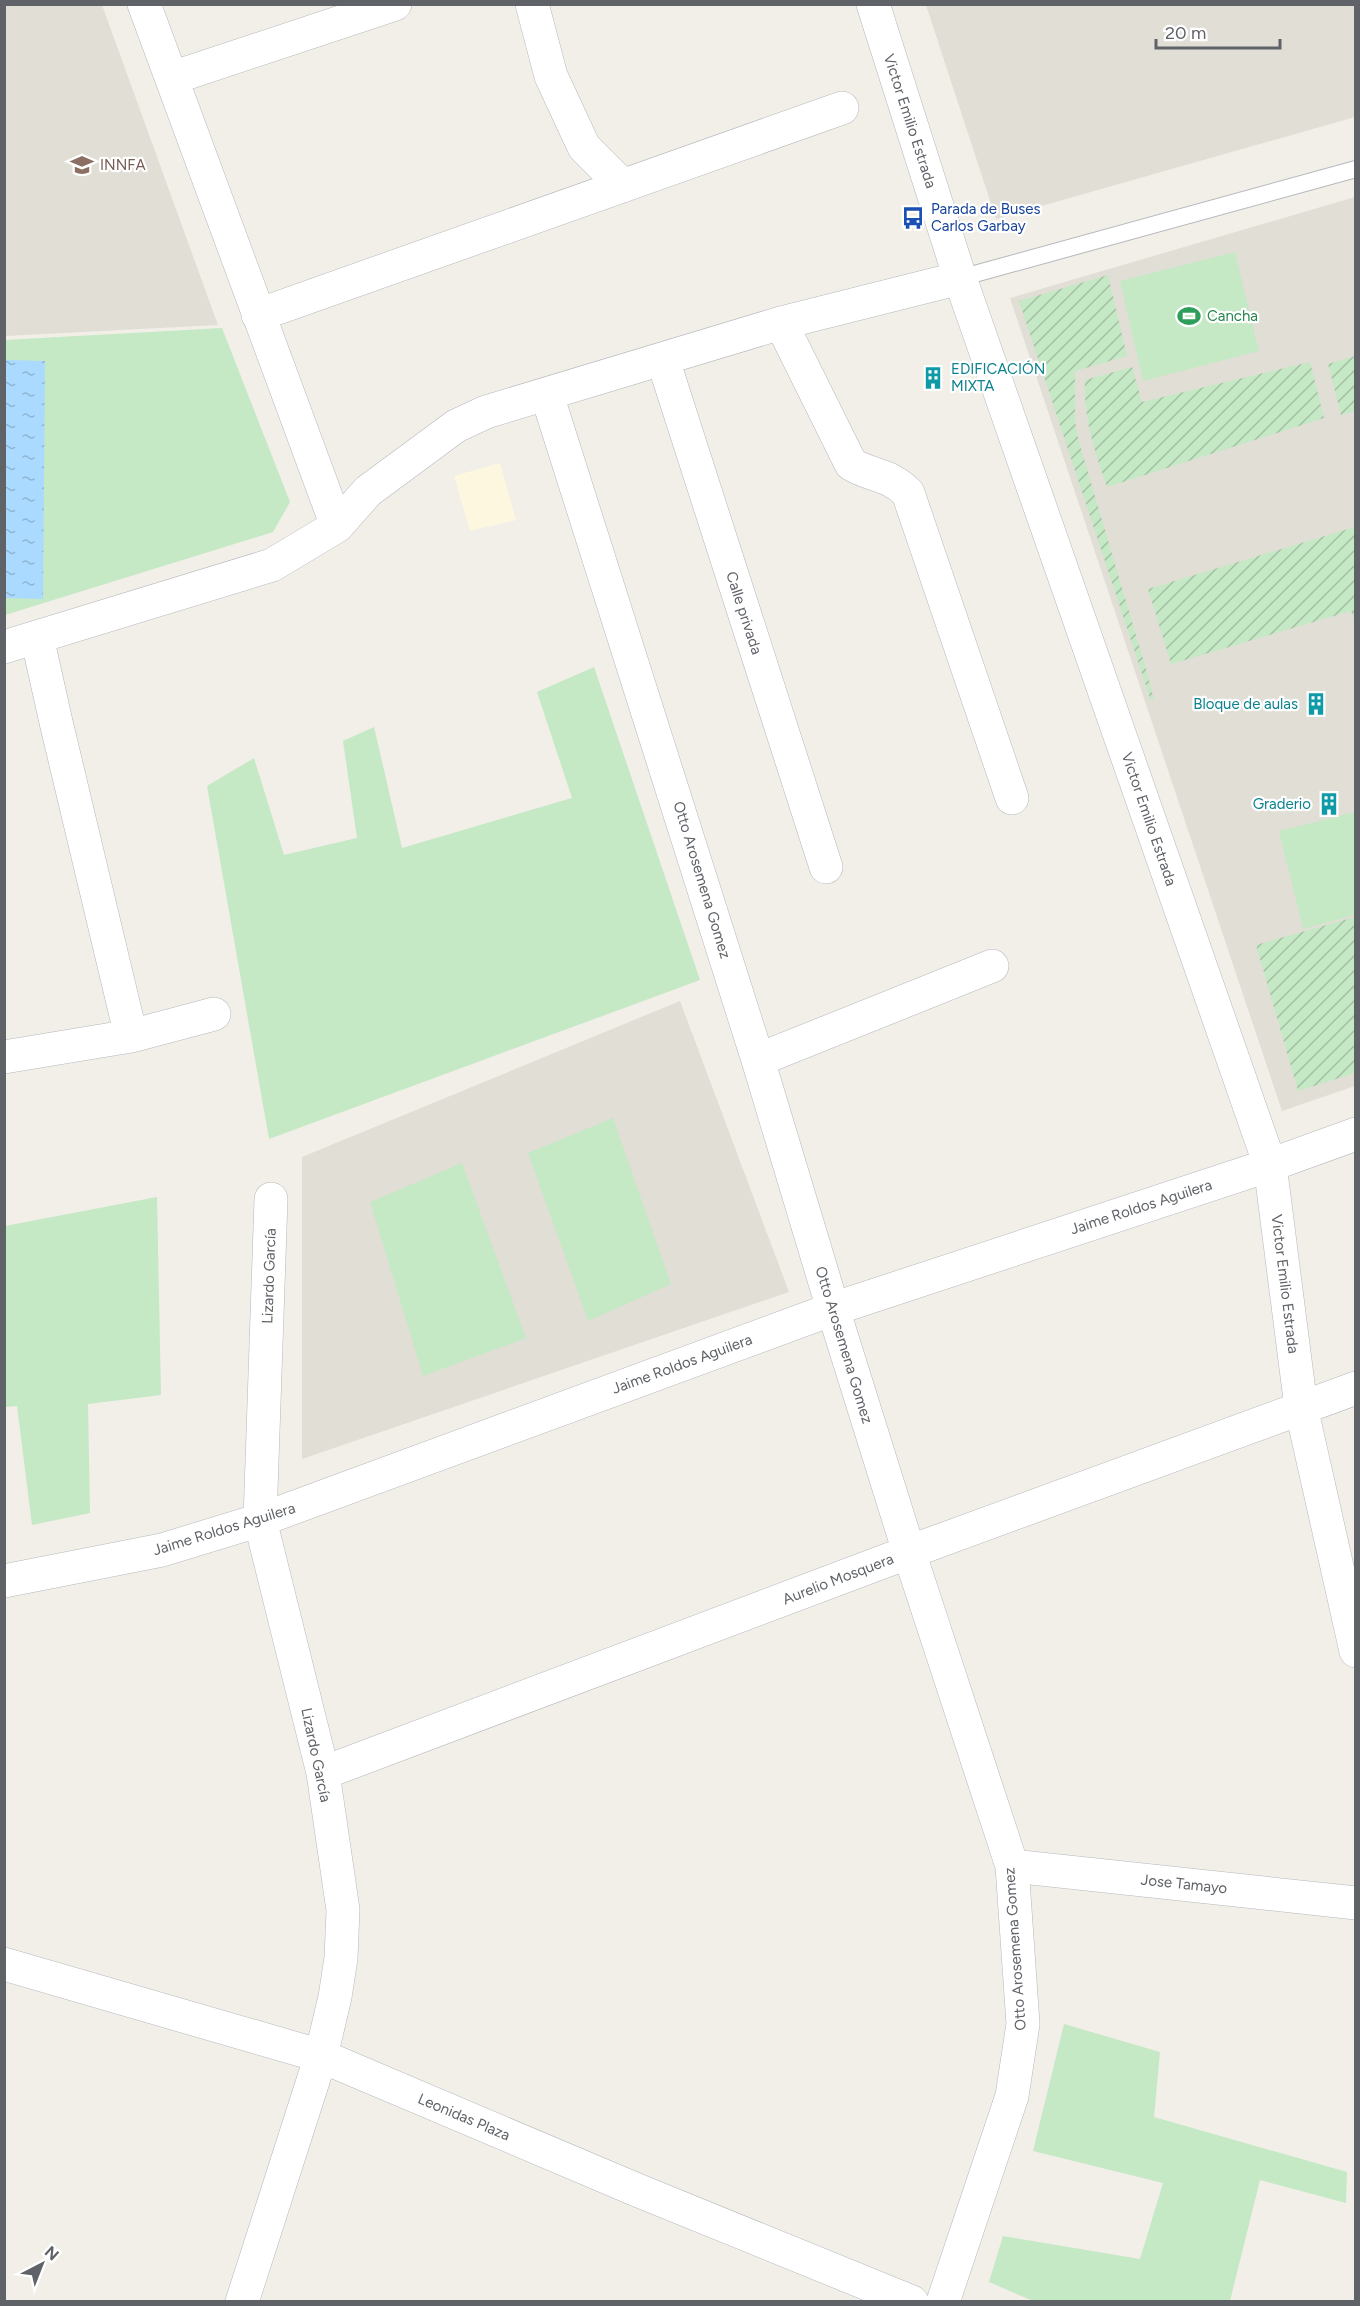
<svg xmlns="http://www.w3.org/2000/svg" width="1360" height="2306" font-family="Figtree,sans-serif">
<defs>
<pattern id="garden-furrows" width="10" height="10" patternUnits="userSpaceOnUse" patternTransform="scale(1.5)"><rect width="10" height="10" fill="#c5e8c5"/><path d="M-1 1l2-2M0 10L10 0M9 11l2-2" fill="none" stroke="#a3c0a4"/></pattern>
<pattern id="water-ripples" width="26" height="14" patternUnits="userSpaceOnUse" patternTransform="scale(1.5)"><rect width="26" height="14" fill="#aadaff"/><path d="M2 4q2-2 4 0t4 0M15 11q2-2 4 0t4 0" fill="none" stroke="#8eb4d2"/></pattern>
</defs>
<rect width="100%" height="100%" fill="#f1efe8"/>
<path fill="#fef7e0" d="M 500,463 L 516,520 L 470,531 L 454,476 Z"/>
<path fill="#e1ded6" d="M 5,4 L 102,5 L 218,325 L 5,336 Z
M 926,5 L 1355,5 L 1355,117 L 996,219 Z
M 1355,197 L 1355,1086 L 1282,1111 L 1010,298 Z
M 680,1001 L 789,1292 L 302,1459 L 302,1157 Z"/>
<path fill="#c5e8c5" d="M 1235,252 L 1259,351 L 1143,381 L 1120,281 Z
M 222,328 L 290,502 L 273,532 L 5,615 L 5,340 Z
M 594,667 L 700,980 L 269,1139 L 207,786 L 254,758 L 284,855 L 357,838 L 343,741 L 374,727 L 402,848 L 572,798 L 537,692 Z
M 1355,812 L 1355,915 L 1303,929 L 1279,831 Z
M 613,1118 L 671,1284 L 588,1321 L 528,1153 Z
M 462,1163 L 526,1338 L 423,1376 L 370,1202 Z
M 157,1197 L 161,1395 L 88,1404 L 90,1513 L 32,1525 L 17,1406 L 5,1407 L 5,1226 Z
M 1064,2024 L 1160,2052 L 1154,2117 L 1347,2172 L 1346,2203 L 1260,2180 L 1230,2301 L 1033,2301 L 989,2282 L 1003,2236 L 1140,2259 L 1163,2183 L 1033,2151 Z"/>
<path fill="url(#garden-furrows)" d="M 1108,275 L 1127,356 L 1075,371 L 1075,422 L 1079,442 L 1148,676 L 1154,700 L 1151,701 L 1019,301 Z
M 1355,356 L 1355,411 L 1341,415 L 1328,364 Z
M 1310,362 L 1324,418 L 1107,487 C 1095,452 1083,418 1085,380 L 1132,367 L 1142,402 Z
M 1355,527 L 1355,623 L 1351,611 L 1171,664 L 1148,589 Z
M 1355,917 L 1355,1073 L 1298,1091 L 1256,945 Z"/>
<path fill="url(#water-ripples)" d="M 5,360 L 45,361 L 43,599 L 5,598 Z"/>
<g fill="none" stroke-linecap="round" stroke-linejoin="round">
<g stroke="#b5b8bc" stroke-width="18">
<path id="lane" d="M 960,278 L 1356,169"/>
</g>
<g stroke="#b5b8bc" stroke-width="34">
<path id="street" d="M 144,4 L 337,526
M 532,4 L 551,76 L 584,147 L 623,186
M 873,4 L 960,278 L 1270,1165 L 1301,1407 L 1356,1651
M 172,78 L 395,4
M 258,315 L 842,108
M 781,323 L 851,464 C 873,477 888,473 908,493 L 1012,798
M 663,360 L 826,867
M 547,395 L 758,1060 L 833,1309 L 909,1552 L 1012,1866 L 1023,2024 L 1012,2096 L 943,2302
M 37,637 L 56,722 L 131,1036
M 4,647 L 272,565 L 337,526 L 368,491 L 456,426 L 486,412 L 781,323 L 960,278
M 4,1057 L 131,1036 L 214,1014
M 758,1060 L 992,966
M 4,1581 L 162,1550 L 260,1520 L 833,1309 L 1270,1165 L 1356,1134
M 323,1773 L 909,1552 L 1356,1388
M 1012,1866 L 1356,1903
M 4,1964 L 321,2056 L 637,2190 L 912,2302
M 242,2302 L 321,2056 L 335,1997 L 341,1958 L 343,1910 L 323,1773 L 260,1520 L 271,1199"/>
</g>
<use href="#lane" stroke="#fff" stroke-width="16"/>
<use href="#street" stroke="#fff" stroke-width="33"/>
</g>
<defs>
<g id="school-bare" transform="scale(1.8)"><path d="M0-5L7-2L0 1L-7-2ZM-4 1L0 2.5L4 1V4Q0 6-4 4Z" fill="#8d6e63" stroke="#fff" stroke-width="2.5" paint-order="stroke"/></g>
<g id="bus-bare" transform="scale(1.8)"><path d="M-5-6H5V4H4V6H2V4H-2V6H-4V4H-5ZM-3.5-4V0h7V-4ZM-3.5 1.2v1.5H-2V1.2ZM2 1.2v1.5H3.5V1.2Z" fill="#1a4fb4" stroke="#fff" stroke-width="2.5" paint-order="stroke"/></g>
<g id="stadium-bare" transform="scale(1.8)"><path d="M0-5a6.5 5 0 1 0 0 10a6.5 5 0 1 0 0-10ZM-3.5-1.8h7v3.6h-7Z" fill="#2e9e5b" stroke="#fff" stroke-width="2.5" paint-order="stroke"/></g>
<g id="building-bare" transform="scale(1.8)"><path d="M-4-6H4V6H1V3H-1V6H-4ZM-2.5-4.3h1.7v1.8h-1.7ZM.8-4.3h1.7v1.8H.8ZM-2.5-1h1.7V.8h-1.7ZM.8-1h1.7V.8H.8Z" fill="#0f9aa8" stroke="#fff" stroke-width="2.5" paint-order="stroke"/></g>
</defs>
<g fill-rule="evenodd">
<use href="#school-bare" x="82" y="165"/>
<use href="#bus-bare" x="913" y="218"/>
<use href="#stadium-bare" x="1189" y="316"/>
<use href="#building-bare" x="933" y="378"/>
<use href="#building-bare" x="1316" y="704"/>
<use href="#building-bare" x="1329" y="804"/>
</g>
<g text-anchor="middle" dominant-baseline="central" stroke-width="4.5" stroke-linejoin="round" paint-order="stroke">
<g font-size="15" fill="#5f6368" stroke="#fff">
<text transform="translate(910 121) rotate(72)">Victor Emilio Estrada</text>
<text transform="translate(744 613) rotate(72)">Calle privada</text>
<text transform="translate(1149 819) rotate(71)">Victor Emilio Estrada</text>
<text transform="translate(702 880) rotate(73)">Otto Arosemena Gomez</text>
<text transform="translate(1141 1207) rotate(-18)">Jaime Roldos Aguilera</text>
<text transform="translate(269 1276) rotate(-88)">Lizardo García</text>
<text transform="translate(1285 1284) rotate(83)">Victor Emilio Estrada</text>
<text transform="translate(844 1345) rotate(73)">Otto Arosemena Gomez</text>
<text transform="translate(682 1364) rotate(-20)">Jaime Roldos Aguilera</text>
<text transform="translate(224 1529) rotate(-17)">Jaime Roldos Aguilera</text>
<text transform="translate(838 1579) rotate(-21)">Aurelio Mosquera</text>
<text transform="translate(316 1755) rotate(78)">Lizardo García</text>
<text transform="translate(1184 1884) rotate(6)">Jose Tamayo</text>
<text transform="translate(1015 1949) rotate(-94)">Otto Arosemena Gomez</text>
<text transform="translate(464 2117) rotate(23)">Leonidas Plaza</text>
</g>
<g font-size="15" fill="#785e54" stroke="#fff" text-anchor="start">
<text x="100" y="165">INNFA</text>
</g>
<g font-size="15" fill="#164399" stroke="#fff" text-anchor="start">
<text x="931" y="209">Parada de Buses<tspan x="931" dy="17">Carlos Garbay</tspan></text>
</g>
<g font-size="15" fill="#27864d" stroke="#fff" text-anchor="start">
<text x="1207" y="316">Cancha</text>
</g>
<g font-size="15" fill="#0d838f" stroke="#fff" text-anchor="end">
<text x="951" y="369" text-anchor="start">EDIFICACIÓN<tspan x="951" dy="17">MIXTA</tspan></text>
<text x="1298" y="704">Bloque de aulas</text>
<text x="1311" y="804">Graderio</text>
</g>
</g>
<rect width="1360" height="2306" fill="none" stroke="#5f6368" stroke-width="12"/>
<g transform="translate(42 2264) rotate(42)" stroke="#ffffff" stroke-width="4.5" paint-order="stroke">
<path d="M0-4.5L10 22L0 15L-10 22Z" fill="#5f6368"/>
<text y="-9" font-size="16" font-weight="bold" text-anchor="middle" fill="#5f6368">N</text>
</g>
<path d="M1156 39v9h124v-9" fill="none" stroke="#5f6368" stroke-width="3"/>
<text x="1165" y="39" font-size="18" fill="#5f6368" stroke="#ffffff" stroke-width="4.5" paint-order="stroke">20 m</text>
</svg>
